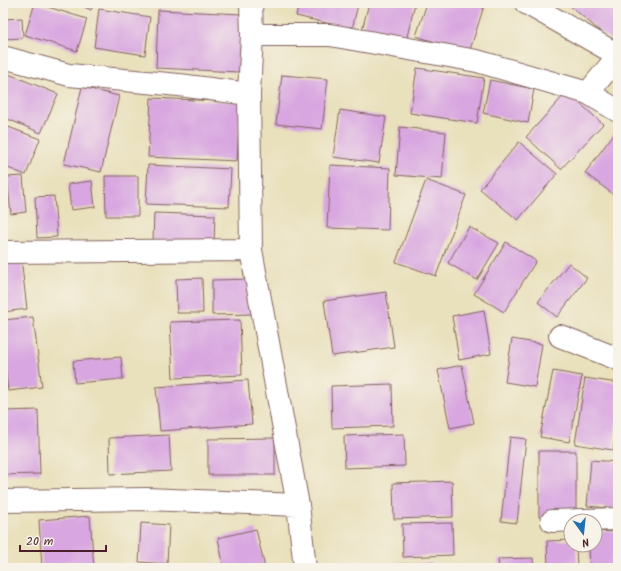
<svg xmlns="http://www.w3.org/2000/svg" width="621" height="571" font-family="Kalam,sans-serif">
<rect width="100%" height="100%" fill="#f7f3e8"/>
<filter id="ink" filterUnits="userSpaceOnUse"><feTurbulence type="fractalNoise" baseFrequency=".025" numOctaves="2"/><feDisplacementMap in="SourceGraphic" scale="8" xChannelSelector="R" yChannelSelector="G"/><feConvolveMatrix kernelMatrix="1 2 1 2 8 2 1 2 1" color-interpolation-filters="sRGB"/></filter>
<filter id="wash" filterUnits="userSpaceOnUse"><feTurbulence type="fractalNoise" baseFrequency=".012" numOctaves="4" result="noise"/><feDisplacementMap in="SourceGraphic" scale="16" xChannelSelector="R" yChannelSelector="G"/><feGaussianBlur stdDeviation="0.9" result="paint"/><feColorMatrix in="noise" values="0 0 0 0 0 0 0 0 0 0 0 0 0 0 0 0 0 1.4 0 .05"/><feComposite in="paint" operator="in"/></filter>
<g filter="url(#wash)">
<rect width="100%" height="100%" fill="#e9e0bc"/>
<g id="blocks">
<path fill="#d8a6e0" d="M 35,3 L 87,19 L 77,51 L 25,35 Z
M 76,3 L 94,3 L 91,10 Z
M 299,3 L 351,3 L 358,5 L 352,29 L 296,16 Z
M 369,3 L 415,3 L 406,41 L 362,30 Z
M 427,3 L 485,3 L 469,53 L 416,36 Z
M 567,3 L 618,3 L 618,40 L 615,44 Z
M 99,9 L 150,17 L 145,55 L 94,47 Z
M 158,10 L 242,14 L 239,72 L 156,68 Z
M 22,18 L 23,38 L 3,39 L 3,19 Z
M 417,68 L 484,78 L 477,123 L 410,113 Z
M 6,73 L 58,94 L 41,133 L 3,117 L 3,82 Z
M 282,75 L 328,79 L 322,129 L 276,124 Z
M 490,80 L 534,89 L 528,123 L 483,113 Z
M 82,87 L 119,96 L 101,172 L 64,164 Z
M 567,92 L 603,124 L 561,169 L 526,137 Z
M 151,98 L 240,102 L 237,161 L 148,157 Z
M 340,110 L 386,117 L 379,163 L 333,157 Z
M 3,125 L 40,139 L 26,175 L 3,166 Z
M 400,127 L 446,132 L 442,179 L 396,175 Z
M 618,128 L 618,198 L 585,173 Z
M 519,142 L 557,174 L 518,220 L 480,189 Z
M 148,165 L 231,169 L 229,207 L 146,204 Z
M 330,165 L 390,168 L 388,230 L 327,228 Z
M 23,176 L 26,212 L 11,214 L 7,177 Z
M 105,176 L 138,176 L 138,216 L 106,216 Z
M 426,180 L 466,195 L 436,276 L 396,262 Z
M 92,181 L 95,207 L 71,210 L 68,184 Z
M 54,196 L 57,237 L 37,238 L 35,197 Z
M 154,213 L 215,215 L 214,244 L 153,242 Z
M 469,227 L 499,243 L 477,280 L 448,263 Z
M 506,242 L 536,261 L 504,312 L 474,294 Z
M 21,258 L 27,309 L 3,312 L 3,260 Z
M 569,263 L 587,278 L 557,317 L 538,302 Z
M 202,278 L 203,313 L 177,313 L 176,279 Z
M 254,279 L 254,314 L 212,315 L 212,280 Z
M 386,292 L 394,347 L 332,356 L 324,301 Z
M 484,310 L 491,354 L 459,360 L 452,316 Z
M 33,317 L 42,387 L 8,391 L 3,349 L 3,320 Z
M 240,320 L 242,375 L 173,378 L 170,322 Z
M 512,339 L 542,344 L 535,387 L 505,382 Z
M 121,357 L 123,379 L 75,383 L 73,361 Z
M 462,365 L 474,423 L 450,428 L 438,370 Z
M 553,371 L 582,376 L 569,442 L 540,437 Z
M 585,378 L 618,383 L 618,414 L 613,450 L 575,444 Z
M 248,380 L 252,424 L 160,431 L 156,387 Z
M 392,384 L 393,426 L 332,428 L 331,386 Z
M 38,410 L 40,474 L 3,475 L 3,411 Z
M 404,434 L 405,466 L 345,468 L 344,436 Z
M 169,435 L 171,471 L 110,474 L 109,438 Z
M 510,437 L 526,439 L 517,523 L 501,521 Z
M 275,438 L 275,475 L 208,475 L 208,439 Z
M 539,451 L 576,451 L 576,517 L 539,517 Z
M 591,460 L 618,462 L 618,509 L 587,506 Z
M 452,481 L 453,517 L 394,519 L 393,483 Z
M 90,516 L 94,568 L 42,568 L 39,520 Z
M 141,523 L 169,525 L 167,564 L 139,562 Z
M 452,523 L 453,555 L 403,557 L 402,524 Z
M 256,529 L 265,568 L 224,568 L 218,538 Z
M 618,531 L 618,568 L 590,568 L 589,545 L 595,545 L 595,532 Z
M 3,535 L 6,535 L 4,565 L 3,565 Z
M 571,540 L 571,545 L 576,545 L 577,568 L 548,568 L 547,541 Z
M 533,558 L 534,568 L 499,568 L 498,559 Z
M 432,563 L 432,568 L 358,568 L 358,566 Z"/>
</g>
</g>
<g filter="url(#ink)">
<use href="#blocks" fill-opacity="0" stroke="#82635e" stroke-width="1"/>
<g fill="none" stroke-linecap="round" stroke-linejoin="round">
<g stroke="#82635e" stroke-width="24">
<path id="street" d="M 251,3 L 252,35 L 249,94 L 251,250 L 298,505 L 305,568
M 526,3 L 618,55
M 252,35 L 330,35 L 477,61 L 588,93 L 618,111
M 3,57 L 69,75 L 179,85 L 249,94
M 588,93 L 618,56
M 3,252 L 251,250
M 560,336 L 618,359
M 3,501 L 146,499 L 298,505
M 552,521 L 618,519"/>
</g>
<use href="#street" stroke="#fff" stroke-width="22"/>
</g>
</g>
<rect width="621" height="571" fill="none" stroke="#f7f3e8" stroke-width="16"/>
<g transform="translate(583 533) rotate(165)"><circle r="19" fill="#f7f3e8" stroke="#b29e9c"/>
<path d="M0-3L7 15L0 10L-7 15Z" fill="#1f6fb2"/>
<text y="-6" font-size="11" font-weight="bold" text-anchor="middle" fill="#4a1f2b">N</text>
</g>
<path d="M20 545v6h86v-6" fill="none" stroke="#4a1f2b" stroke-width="2"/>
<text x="26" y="545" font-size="12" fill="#4a1f2b" stroke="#f7f3e8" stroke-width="3" paint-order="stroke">20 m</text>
</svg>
